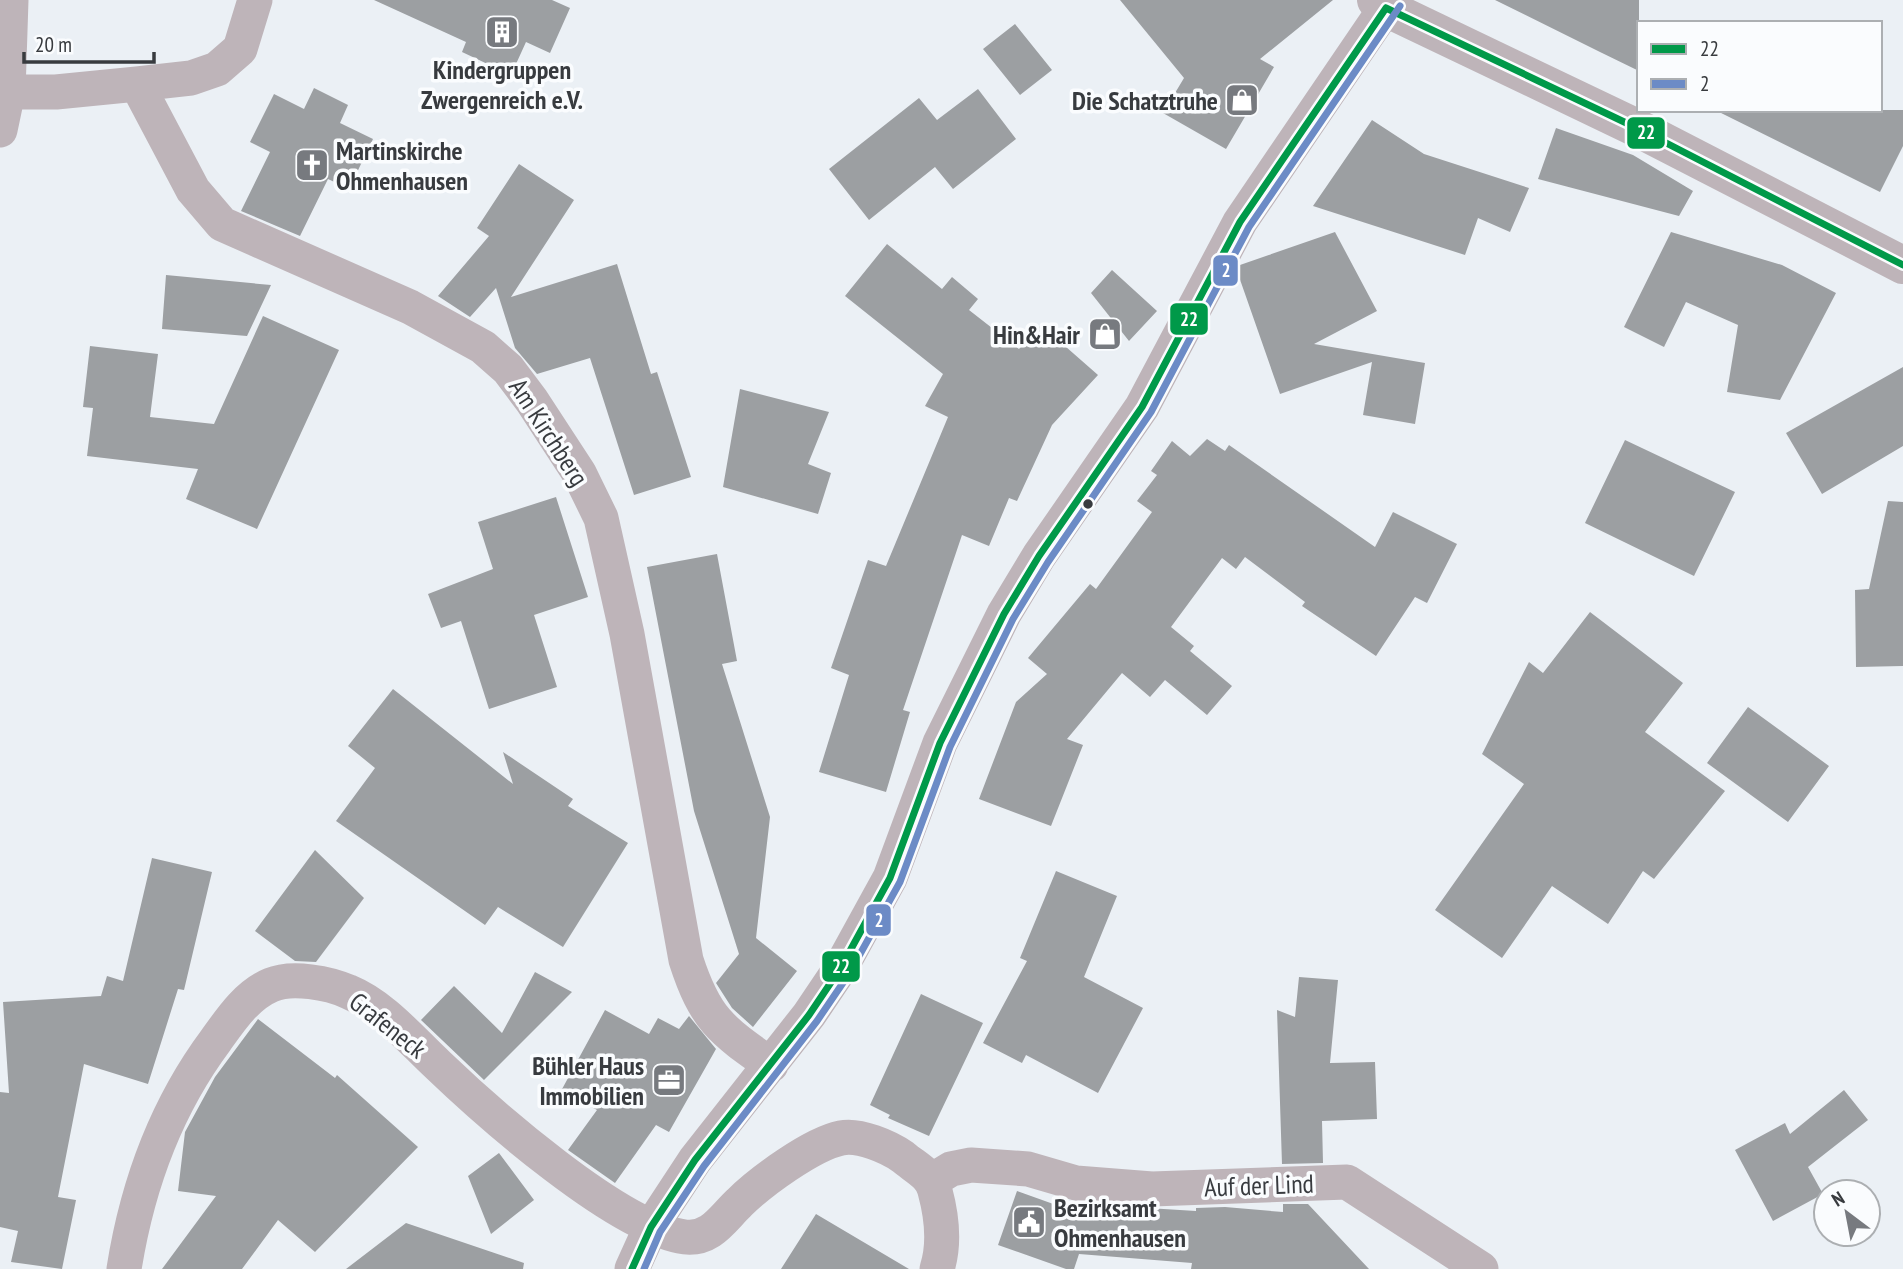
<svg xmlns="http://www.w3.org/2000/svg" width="1903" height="1269" font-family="'PT Sans Narrow',sans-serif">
<rect width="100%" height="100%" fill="#ebf0f5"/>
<path fill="#9c9fa2" d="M 374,0 L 552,0 L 570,8 L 550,53 L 526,42 L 511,75 L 462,52 L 466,42 Z
M 1120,0 L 1333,0 L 1260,59 L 1274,67 L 1226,149 L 1163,113 L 1184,78 Z
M 1495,0 L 1639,0 L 1639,71 L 1600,52 Z
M 1015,24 L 1052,70 L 1020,95 L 983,49 Z
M 314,88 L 348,105 L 340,123 L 373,139 L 349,189 L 328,179 L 300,236 L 241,211 L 270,152 L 250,142 L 274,94 L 304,109 Z
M 978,89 L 1016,139 L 953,189 L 935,167 L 869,220 L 829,169 L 919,98 L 937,120 Z
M 1715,110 L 1903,110 L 1903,146 L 1880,192 Z
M 1372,120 L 1424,154 L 1529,188 L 1510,232 L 1478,218 L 1465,255 L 1313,206 Z
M 1556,128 L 1633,155 L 1693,191 L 1679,216 L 1538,179 Z
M 519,164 L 574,200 L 511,297 L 617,264 L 651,374 L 657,372 L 691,477 L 634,495 L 590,358 L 537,374 L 515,348 L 496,288 L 470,317 L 438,296 L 489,236 L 477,228 Z
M 1335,232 L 1377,311 L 1314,344 L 1425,363 L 1415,424 L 1363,415 L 1372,362 L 1280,394 L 1237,271 L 1240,265 Z
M 1671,232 L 1782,265 L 1836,293 L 1780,400 L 1727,392 L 1738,325 L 1686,302 L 1664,347 L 1624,327 Z
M 887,244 L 942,289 L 952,277 L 978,299 L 969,310 L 1019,349 L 1041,325 L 1098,375 L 1052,425 L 1017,501 L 1009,498 L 989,546 L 962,535 L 903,710 L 910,712 L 886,792 L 819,772 L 849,675 L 831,668 L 868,560 L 886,566 L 948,417 L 925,406 L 943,374 L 845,296 Z
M 1112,270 L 1157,311 L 1129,341 L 1091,293 Z
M 166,275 L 271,285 L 247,336 L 162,329 Z
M 263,316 L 339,350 L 257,529 L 186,499 L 198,469 L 87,456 L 93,408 L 83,407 L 90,346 L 158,354 L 150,417 L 214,424 Z
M 1903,367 L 1903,446 L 1822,494 L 1786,433 Z
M 740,389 L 829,412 L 808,464 L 831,473 L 818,514 L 723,487 Z
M 1207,439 L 1225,451 L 1229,445 L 1375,547 L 1393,512 L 1457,544 L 1427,603 L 1415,597 L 1376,656 L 1302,606 L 1305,602 L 1245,557 L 1236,569 L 1222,558 L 1171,627 L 1194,646 L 1190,651 L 1232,686 L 1207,715 L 1165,680 L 1150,697 L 1122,673 L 1067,739 L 1083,745 L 1051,826 L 979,799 L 1016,702 L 1047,674 L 1028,658 L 1090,584 L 1096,589 L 1152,512 L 1137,501 L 1157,475 L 1151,471 L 1172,441 L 1190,456 Z
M 1625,440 L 1735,492 L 1694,576 L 1585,523 Z
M 556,497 L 588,597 L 534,615 L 557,687 L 489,709 L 461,621 L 441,628 L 428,594 L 493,569 L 478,522 Z
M 1888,501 L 1903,502 L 1903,666 L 1856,667 L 1855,590 L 1869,589 Z
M 717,554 L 737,661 L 722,664 L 770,817 L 756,938 L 797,971 L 753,1027 L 732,1008 L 716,983 L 739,954 L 694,811 L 647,567 Z
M 1590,612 L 1683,683 L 1645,732 L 1725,791 L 1654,879 L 1643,871 L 1608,924 L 1552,886 L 1502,958 L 1435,910 L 1524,784 L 1482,754 L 1529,662 L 1543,673 Z
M 393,689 L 513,784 L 503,752 L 573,799 L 568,806 L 628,843 L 563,947 L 498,907 L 485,925 L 336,821 L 375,768 L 348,746 Z
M 1748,707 L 1829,766 L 1788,822 L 1707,763 Z
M 315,850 L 364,898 L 316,962 L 295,961 L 255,931 Z
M 152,858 L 212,872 L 184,990 L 178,989 L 148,1084 L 84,1064 L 58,1197 L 76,1200 L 62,1269 L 11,1262 L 18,1231 L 0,1227 L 0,1092 L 9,1093 L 3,1002 L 101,996 L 107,976 L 123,981 Z
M 1056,871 L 1117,896 L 1084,977 L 1143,1008 L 1098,1093 L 1026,1055 L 1022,1063 L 983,1043 L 1027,961 L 1020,958 Z
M 535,972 L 572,992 L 484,1080 L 421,1020 L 454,986 L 502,1033 Z
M 1299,977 L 1338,980 L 1330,1063 L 1375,1062 L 1377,1119 L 1322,1121 L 1323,1163 L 1282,1164 L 1277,1010 L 1295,1017 Z
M 921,994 L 983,1023 L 929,1136 L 888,1118 L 890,1115 L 870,1105 Z
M 605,1010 L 649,1034 L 658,1018 L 679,1029 L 689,1016 L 716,1049 L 669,1132 L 656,1125 L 615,1183 L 568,1150 L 597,1110 L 561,1091 Z
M 258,1019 L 335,1078 L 337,1075 L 418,1147 L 315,1252 L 278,1220 L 242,1269 L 162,1269 L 216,1196 L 178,1191 L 185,1132 L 215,1077 Z
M 1844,1090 L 1868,1120 L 1808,1167 L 1823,1194 L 1773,1221 L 1735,1150 L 1785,1123 L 1790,1134 Z
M 499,1153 L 534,1200 L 491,1234 L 468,1176 Z
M 1017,1191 L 1098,1220 L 1099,1205 L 1196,1211 L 1196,1208 L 1225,1207 L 1283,1212 L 1283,1204 L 1308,1204 L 1369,1269 L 1191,1269 L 1192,1263 L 1079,1254 L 1074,1269 L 1066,1269 L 998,1245 Z
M 816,1214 L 909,1269 L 781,1269 Z
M 406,1223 L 524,1263 L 523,1269 L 346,1269 Z"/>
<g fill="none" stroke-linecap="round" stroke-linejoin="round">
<path stroke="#beb4b9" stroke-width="35" d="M 137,84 L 193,190 L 222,224 L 410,307 L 483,347 L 508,369 L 532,401 L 579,473 L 601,518 L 627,634 L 686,960 C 705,1019 721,1030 771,1065
M 8,92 L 56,92 L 137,84 L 191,78 L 217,69 L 240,49 L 255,0
M 0,130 L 8,92 L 11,0
M 933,1180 L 951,1169 L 971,1165 L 1028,1169 L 1076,1183 L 1152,1189 L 1347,1182 L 1481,1269
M 124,1269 C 137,1187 166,1107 216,1040 C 231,1019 247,995 271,985 C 292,976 329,983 349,992 C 383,1006 411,1040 438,1065 C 488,1113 618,1228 685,1237 C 711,1240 723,1218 739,1203 C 760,1182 812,1144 841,1138 C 859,1134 889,1147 903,1157 C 916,1168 932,1175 935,1191 C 942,1217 945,1244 937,1269
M 632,1269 L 651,1227 L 695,1160 L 809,1015 L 840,969 L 890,878 L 940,743 L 1004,614 L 1039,556 L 1142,407 L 1240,222 L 1391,0"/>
<path stroke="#beb4b9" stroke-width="38" d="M 1376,0 L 1386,8 L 1641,130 L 1903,265"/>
<g stroke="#fafcfe" stroke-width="12">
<path id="bus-1" d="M 1386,8 L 1641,130 L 1903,265
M 632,1269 L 651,1227 L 695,1160 L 809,1015 L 840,969 L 890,878 L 940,743 L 1004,614 L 1039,556 L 1142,407 L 1240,222 L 1386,8"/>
</g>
<g stroke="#fafcfe" stroke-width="12">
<path id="bus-2" d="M 644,1269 L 660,1232 L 704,1166 L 817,1021 L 849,974 L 900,882 L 950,747 L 1013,619 L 1048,562 L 1151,412 L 1249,227 L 1400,6"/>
</g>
<use href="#bus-1" stroke="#009949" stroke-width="7"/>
<use href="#bus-2" stroke="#6c8bc6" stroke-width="7"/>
</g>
<defs>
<g id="building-square" transform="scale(1.75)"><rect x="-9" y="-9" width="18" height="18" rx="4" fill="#777a7f" stroke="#fafcfe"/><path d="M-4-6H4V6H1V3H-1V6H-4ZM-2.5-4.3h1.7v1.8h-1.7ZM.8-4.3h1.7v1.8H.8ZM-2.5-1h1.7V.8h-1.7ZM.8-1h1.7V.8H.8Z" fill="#fff"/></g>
<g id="shop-square" transform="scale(1.75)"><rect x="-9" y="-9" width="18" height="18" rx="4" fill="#777a7f" stroke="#fafcfe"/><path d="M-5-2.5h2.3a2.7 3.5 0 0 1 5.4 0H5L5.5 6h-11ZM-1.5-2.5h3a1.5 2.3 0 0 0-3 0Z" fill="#fff"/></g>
<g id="church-square" transform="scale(1.75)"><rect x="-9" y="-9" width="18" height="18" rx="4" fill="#777a7f" stroke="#fafcfe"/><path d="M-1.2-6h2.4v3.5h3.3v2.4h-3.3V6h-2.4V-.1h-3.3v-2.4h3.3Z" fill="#fff"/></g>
<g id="office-square" transform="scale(1.75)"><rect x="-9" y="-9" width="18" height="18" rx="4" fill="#777a7f" stroke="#fafcfe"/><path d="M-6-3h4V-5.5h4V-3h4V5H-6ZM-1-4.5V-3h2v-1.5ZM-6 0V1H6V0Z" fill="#fff"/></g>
<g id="civic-square" transform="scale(1.75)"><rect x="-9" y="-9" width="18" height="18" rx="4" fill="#777a7f" stroke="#fafcfe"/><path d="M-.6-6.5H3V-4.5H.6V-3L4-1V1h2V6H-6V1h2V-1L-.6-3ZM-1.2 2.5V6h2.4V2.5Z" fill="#fff"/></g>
</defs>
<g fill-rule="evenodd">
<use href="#building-square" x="502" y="32"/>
<use href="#shop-square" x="1242" y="100"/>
<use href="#church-square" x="312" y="165"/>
<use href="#shop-square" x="1105" y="334"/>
<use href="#office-square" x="669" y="1080"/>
<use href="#civic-square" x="1029" y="1222"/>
</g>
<circle fill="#383b3f" stroke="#fafcfe" stroke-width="2.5" cx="1088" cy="504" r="6"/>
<g text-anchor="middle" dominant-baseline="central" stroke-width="7" stroke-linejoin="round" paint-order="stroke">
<g font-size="26" font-weight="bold" fill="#383b3f" stroke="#fafcfe" text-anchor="end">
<text x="502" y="69" text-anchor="middle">Kindergruppen<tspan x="502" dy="30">Zwergenreich e.V.</tspan></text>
<text x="1218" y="100">Die Schatztruhe</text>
<text x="336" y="150" text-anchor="start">Martinskirche<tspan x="336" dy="30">Ohmenhausen</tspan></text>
<text x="1080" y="334">Hin&amp;Hair</text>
<text x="644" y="1065">Bühler Haus<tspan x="644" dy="30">Immobilien</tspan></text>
<text x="1054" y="1207" text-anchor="start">Bezirksamt<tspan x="1054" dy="30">Ohmenhausen</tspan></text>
</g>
<g font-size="26" fill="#383b3f" stroke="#fafcfe">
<text transform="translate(549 432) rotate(57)">Am Kirchberg</text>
<text transform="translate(388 1025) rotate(38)">Grafeneck</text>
<text transform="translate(1259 1185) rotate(-2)">Auf der Lind</text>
</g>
</g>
<g stroke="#fafcfe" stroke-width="2.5">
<rect x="1626" y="116" width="40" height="34" rx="7" fill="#009949"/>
<rect x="1212" y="254" width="27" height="33" rx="7" fill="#6c8bc6"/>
<rect x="1169" y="302" width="40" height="34" rx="7" fill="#009949"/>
<rect x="865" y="903" width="27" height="34" rx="7" fill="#6c8bc6"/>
<rect x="821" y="950" width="40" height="33" rx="7" fill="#009949"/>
</g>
<g font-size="19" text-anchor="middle" font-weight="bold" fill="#fff">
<text x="1646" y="139">22</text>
<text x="1226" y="277">2</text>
<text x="1189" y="326">22</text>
<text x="879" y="927">2</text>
<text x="841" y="973">22</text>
</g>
<rect x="1637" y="21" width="245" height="91" fill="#fafcfe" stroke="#acafb2" stroke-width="2"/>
<rect x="1651" y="44" width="35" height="10" fill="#009949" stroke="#acafb2" stroke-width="2"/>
<text x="1700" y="56" font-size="21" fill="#383b3f">22</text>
<rect x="1651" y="79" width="35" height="10" fill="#6c8bc6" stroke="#acafb2" stroke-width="2"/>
<text x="1700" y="91" font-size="21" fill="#383b3f">2</text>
<g transform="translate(1847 1213) rotate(328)"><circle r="33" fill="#fafcfe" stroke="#acafb2" stroke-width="2"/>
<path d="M0-5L12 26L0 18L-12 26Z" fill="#777a7f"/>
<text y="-10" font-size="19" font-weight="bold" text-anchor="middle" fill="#383b3f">N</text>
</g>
<path d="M24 52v10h130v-10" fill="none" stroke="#383b3f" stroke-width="3.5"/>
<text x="35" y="52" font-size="21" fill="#383b3f" stroke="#fafcfe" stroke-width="5" paint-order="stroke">20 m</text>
</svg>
